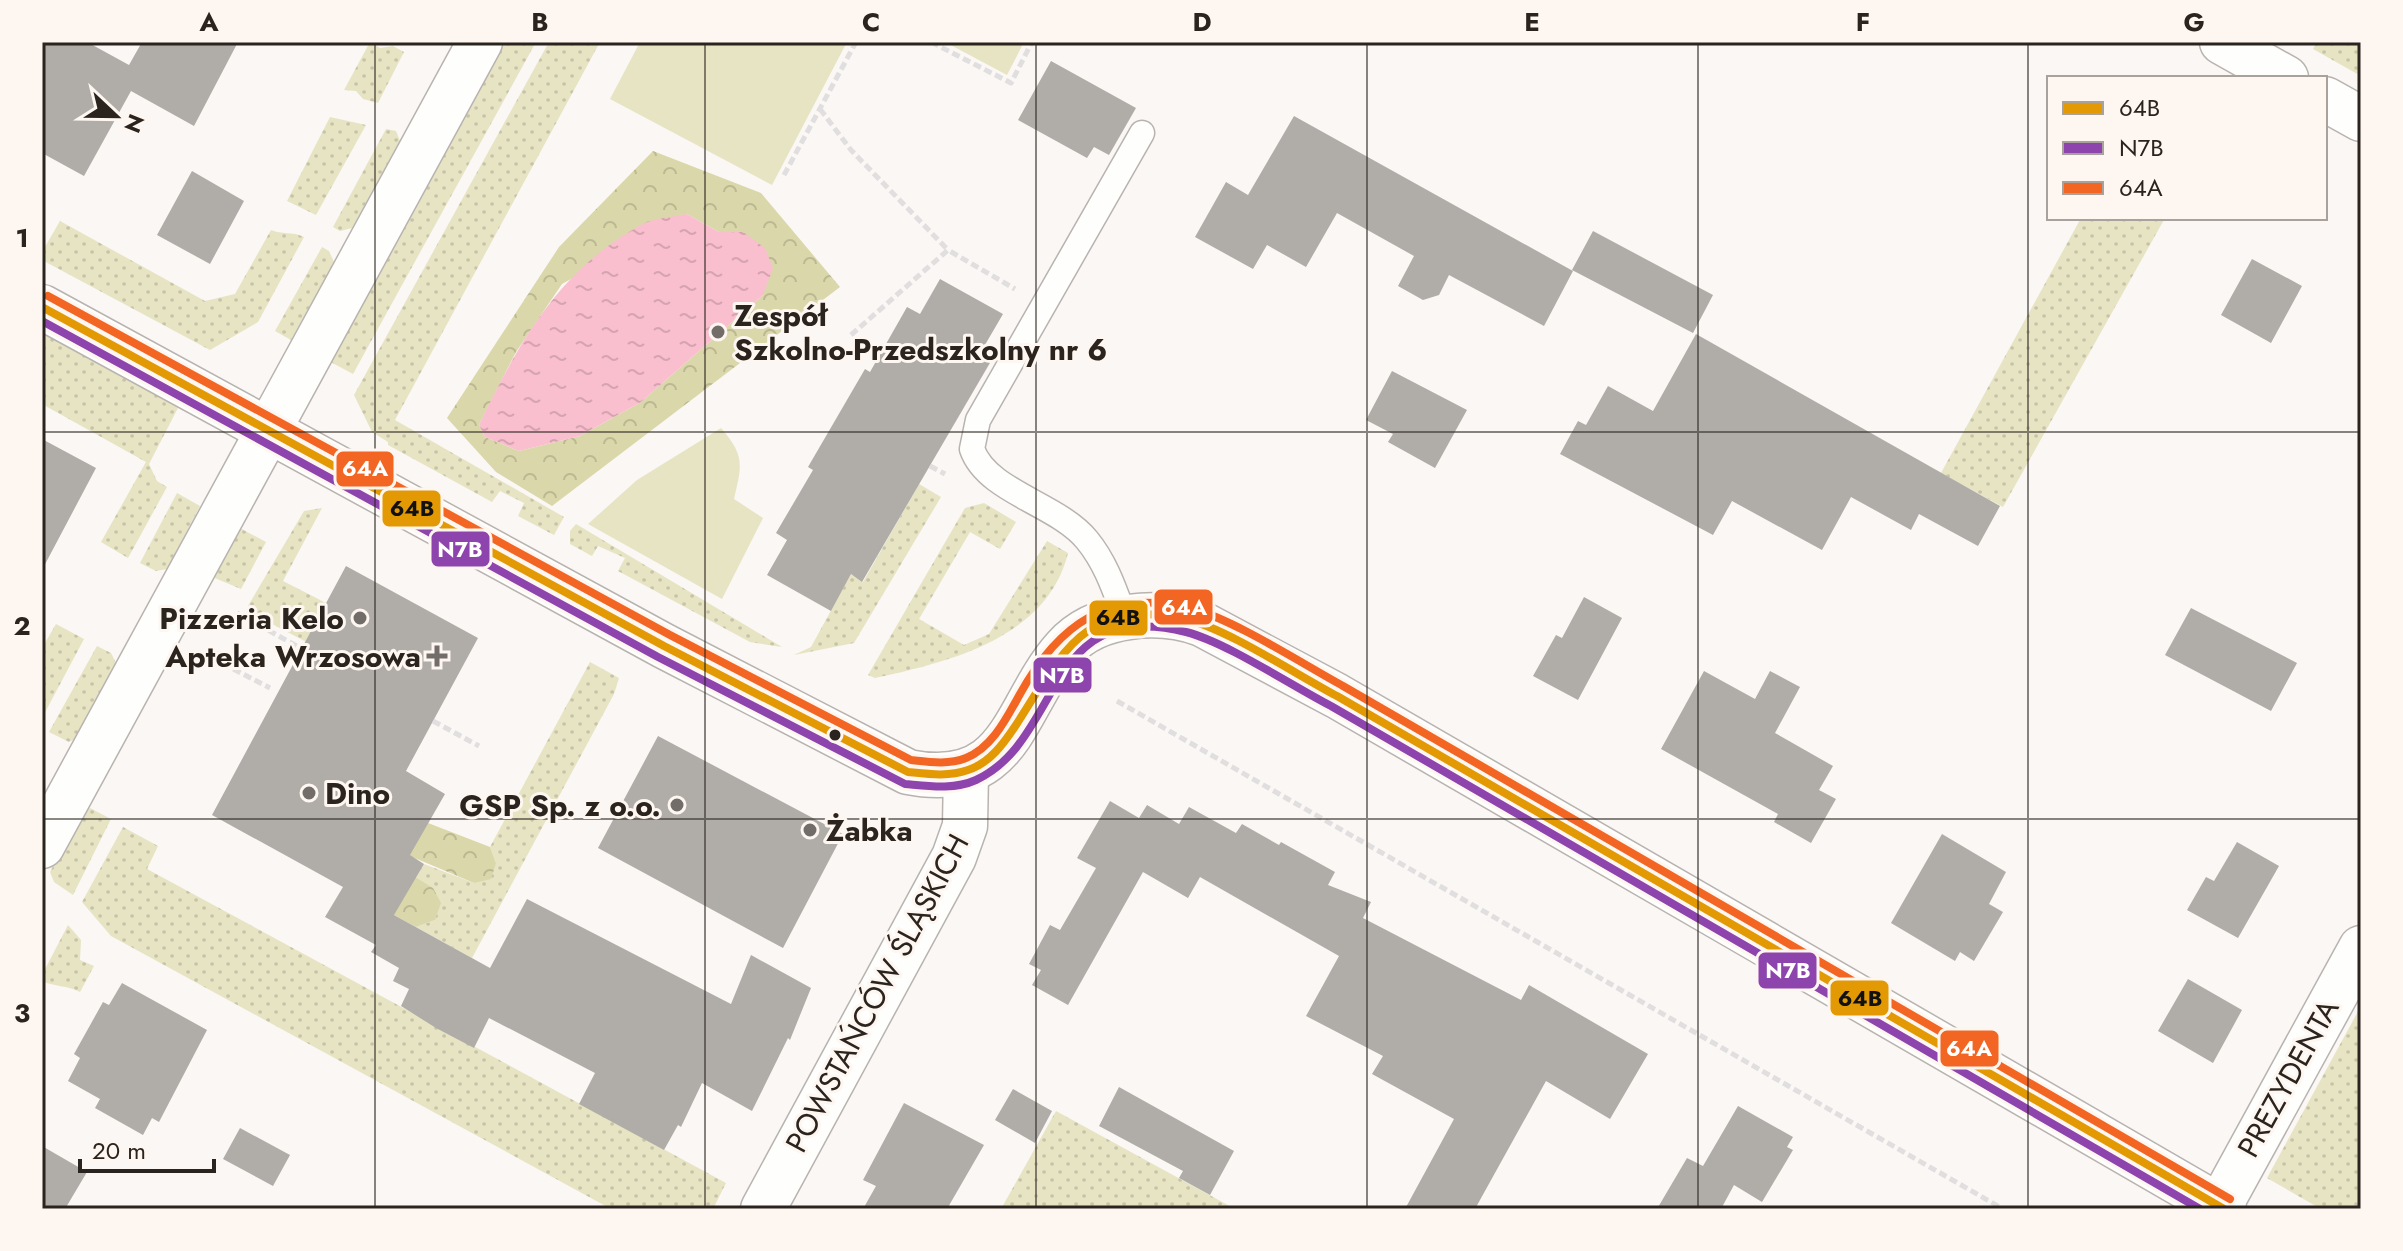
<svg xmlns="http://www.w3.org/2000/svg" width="2403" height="1251" font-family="Jost,sans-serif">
<defs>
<pattern id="grass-dots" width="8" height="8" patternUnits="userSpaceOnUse" patternTransform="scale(2)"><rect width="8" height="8" fill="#e7e4c4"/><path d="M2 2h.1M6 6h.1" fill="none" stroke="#c6c3a8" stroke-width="1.8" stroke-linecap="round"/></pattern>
<pattern id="forest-crowns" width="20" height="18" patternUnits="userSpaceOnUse" patternTransform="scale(2)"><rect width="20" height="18" fill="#dad7aa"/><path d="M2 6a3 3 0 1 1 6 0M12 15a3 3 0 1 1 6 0" fill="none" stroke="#bbb892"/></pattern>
<pattern id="water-ripples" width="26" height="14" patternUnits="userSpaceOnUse" patternTransform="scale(2)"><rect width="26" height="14" fill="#f9bfce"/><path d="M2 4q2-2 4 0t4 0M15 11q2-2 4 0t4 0" fill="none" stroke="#d6a4b0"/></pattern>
</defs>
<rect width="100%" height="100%" fill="#faf7f4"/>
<path fill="url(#grass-dots)" d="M 370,42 L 380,48 L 393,46 L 404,52 L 378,103 L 363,99 L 356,91 L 344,90 Z
M 500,42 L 536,42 L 353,374 L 327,360 Z
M 549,42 L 600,42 L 395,420 L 564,517 L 554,535 L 518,516 L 524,503 L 500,491 L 492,502 L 388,445 L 388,442 L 372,432 L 354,395 Z
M 2317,42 L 2361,42 L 2361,76 L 2313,49 Z
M 330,117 L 366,125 L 316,215 L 287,201 Z
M 386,129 L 396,131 L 400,141 L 352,228 L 340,231 L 333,227 Z
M 2081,218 L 2165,218 L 2003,507 L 1941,473 Z
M 60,221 L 205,301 L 235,294 L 271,230 C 282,235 292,231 304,237 L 258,322 L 210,350 L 42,260 L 42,252 Z
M 322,247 L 329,251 L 334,262 L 291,340 L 275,331 Z
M 42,330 L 179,406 L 149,464 L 157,481 L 167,487 L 128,558 L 101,542 L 146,462 L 42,404 Z
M 919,484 L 941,497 L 854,643 L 794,655 L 811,647 L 851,574 L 863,582 Z
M 177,493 L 200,506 L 167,569 L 156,571 L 140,563 Z
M 984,503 L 1016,522 L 1000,549 L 970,532 L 919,619 L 964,645 L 989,634 L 1047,541 L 1068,553 C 1047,638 950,662 875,678 L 868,675 L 965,508 Z
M 322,508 L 283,581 L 326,603 L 318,620 L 335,657 L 251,613 L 248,606 L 304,511 Z
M 576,524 L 782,647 L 750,642 L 618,571 L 625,558 L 598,546 L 592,556 L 570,544 L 570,531 Z
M 238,527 L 266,542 L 241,589 L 210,576 Z
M 56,624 L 84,639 L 42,718 L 42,648 Z
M 97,646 L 111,653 L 116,663 L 75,739 L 69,742 L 49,732 Z
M 590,662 L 619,678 L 614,694 L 472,958 L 416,927 L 435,920 L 416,877 L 424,864 L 474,883 L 496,863 L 490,847 Z
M 90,808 L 111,819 L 73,895 L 54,882 L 50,872 L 82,812 Z
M 123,827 L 158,846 L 147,869 L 726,1183 L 713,1209 L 611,1209 L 111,936 L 82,902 Z
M 68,925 L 81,940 L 80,960 L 94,966 L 80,992 C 67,985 55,987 42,981 L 42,975 Z
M 2361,1006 L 2361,1209 L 2321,1209 L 2267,1178 Z
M 1056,1111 L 1235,1209 L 1001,1209 Z"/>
<path fill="url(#forest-crowns)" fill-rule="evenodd" d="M 653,151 L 761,193 L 840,287 L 552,506 L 496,472 L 447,418 L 559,247 ZM 687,214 L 719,232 L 743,232 L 763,295 L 641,402 L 580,436 L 519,451 L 485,437 L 479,425 L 516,352 L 562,284 Z
M 428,823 L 490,847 L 496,863 L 491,879 L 474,883 L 410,856 L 402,869 L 433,888 L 441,903 L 435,920 L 416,927 L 343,887 Z"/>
<path fill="#e7e4c4" d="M 640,42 L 847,42 L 772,185 L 610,99 Z
M 945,42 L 1024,42 L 1007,75 Z
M 721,428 C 745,456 742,464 734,499 L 763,518 L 722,599 L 588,524 L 637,480 Z"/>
<path fill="url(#water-ripples)" d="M 687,214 L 719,232 L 743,232 L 765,248 L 773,268 L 763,295 L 641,402 L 580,436 L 519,451 L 485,437 L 479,425 C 518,344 558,271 639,226 C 652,218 672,217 687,214 Z"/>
<path fill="#b0ada8" d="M 42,42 L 87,42 L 129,65 L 142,42 L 238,42 L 194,126 L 131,91 L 84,176 L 42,153 Z
M 1051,61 L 1136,108 L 1109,155 L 1094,147 L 1087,158 L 1018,120 Z
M 1294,116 L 1573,271 L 1544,326 L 1449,275 L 1439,295 L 1423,300 L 1398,286 L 1414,256 L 1337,213 L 1306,267 L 1267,245 L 1253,269 L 1195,237 L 1226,182 L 1248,195 Z
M 192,171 L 244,201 L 210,264 L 157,235 Z
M 1593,231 L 1713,295 L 1693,333 L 1572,270 Z
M 2252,259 L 2302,286 L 2271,343 L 2221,315 Z
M 940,279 L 1003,314 L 982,350 L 994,356 L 862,582 L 851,574 L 831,611 L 767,575 L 787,540 L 776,533 L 813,470 L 808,467 L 865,369 L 870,372 L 907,307 L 920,314 Z
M 1696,334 L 2000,506 L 1978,546 L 1919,514 L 1911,530 L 1851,497 L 1822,550 L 1732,501 L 1713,535 L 1560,454 L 1578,421 L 1586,425 L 1608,386 L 1653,411 Z
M 1392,371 L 1467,410 L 1435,468 L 1388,442 L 1393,434 L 1366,420 Z
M 42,439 L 96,468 L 42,570 Z
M 346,566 L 478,638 L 406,771 L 445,794 L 410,855 L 424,864 L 394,915 L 490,968 L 527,899 L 731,1004 L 751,955 L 811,988 L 790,1040 L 788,1038 L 752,1111 L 702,1083 L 681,1127 L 678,1125 L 664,1150 L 579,1104 L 595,1073 L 489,1018 L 474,1048 L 436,1028 L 401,1006 L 409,989 L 393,981 L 399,968 L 371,952 L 376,945 L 325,917 L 343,887 L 212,815 Z
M 1584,597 L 1622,618 L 1578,700 L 1533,676 L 1556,635 L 1562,638 Z
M 2191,608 L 2297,663 L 2271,711 L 2165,655 Z
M 1704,671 L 1755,699 L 1770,671 L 1800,687 L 1775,733 L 1833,766 L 1819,790 L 1836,799 L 1811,843 L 1774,822 L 1778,814 L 1661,749 Z
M 658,736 L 843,834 L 783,948 L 598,848 Z
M 1110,801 L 1139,818 L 1147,805 L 1179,824 L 1189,807 L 1236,833 L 1242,824 L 1279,845 L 1281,842 L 1335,872 L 1328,885 L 1371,902 L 1363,918 L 1521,1000 L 1529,985 L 1648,1054 L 1610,1119 L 1546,1081 L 1475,1209 L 1405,1209 L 1454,1119 L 1372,1074 L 1383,1056 L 1306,1016 L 1339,956 L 1200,877 L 1188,898 L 1143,872 L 1068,1005 L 1032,985 L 1041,970 L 1029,964 L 1050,925 L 1060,930 L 1096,868 L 1077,858 Z
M 1942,834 L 2006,872 L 1989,904 L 2003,912 L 1974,961 L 1960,952 L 1955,961 L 1891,923 Z
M 2237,842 L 2279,866 L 2238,938 L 2187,910 L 2206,877 L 2214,881 Z
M 2188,979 L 2242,1010 L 2213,1063 L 2158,1031 Z
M 122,983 L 207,1030 L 159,1122 L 152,1118 L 143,1135 L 95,1108 L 100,1099 L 68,1081 L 80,1058 L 74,1054 L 103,1002 L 109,1005 Z
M 1119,1087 L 1234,1151 L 1210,1195 L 1179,1178 L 1183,1171 L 1099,1126 Z
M 1013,1089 L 1052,1111 L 1035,1143 L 995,1120 Z
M 904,1103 L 984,1145 L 947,1209 L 863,1209 L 876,1186 L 863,1180 Z
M 1738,1106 L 1793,1137 L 1787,1147 L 1793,1150 L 1762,1202 L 1734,1185 L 1721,1209 L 1657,1209 L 1687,1158 L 1703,1166 Z
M 240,1128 L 290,1155 L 273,1186 L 223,1159 Z
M 42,1146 L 87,1172 L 65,1209 L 42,1209 Z"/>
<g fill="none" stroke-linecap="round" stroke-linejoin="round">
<g stroke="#b9b3b0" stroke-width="27">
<path id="service" d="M 1125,618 C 1115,591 1106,563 1087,540 C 1058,504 987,492 972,449 L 978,420 L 1142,133"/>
</g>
<g stroke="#b9b3b0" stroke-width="47">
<path id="minor" d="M 2222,42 L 2286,78
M 2325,99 L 2361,119
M 42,846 L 480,42
M 763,1209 L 954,857 L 965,826 L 966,772
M 2218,1209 L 2361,948"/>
</g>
<g stroke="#b9b3b0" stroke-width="47">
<path id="tertiary" d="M 42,307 L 664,646 L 908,772 C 1014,793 1013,706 1065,648 C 1097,612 1160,609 1202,624 L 1337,696 L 2224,1209"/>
</g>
<path stroke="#e0dede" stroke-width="5" stroke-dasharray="8 4" stroke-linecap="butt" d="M 931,42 L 1011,83 L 1032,42
M 820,109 L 851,150 L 948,250
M 784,175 L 856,42
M 851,335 L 948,250 L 1015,289
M 930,466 L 945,474
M 237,613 L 331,665
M 212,658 L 270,688
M 1117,701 L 2003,1209
M 433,721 L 479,746"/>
<use href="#service" stroke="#fefefd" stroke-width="24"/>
<use href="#minor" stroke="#fefefd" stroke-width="44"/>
<use href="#tertiary" stroke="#fefefd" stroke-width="44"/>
<g stroke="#fef6f0" stroke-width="14">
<path id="bus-1" d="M 42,307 L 664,646 L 908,772 C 928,774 948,777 968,770 C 990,763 1004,743 1016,725 C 1062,654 1084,597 1185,619 C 1226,628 1297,675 1337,696 L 2224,1209"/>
</g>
<g stroke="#fef6f0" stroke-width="14">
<path id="bus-2" d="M 42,321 L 658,657 L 905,784 C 928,786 954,790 976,780 C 1064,739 1043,596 1186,632 C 1226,642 1292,686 1331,706 L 2200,1209"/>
</g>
<g stroke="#fef6f0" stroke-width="14">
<path id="bus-3" d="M 48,296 L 670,635 L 911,760 C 929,762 949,765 966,758 C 993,747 1007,717 1020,694 C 1058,625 1108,588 1190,608 C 1233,619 1301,663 1343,686 L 2230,1199"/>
</g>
<use href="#bus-1" stroke="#e29903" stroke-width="8"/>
<use href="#bus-2" stroke="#8e44ad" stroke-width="8"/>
<use href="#bus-3" stroke="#f26522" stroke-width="8"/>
</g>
<path fill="none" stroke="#2a231e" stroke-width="2" stroke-opacity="0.55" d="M 375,42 L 375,1209M 705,42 L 705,1209M 1036,42 L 1036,1209M 1367,42 L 1367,1209M 1698,42 L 1698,1209M 2028,42 L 2028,1209M 42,432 L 2361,432M 42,819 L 2361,819"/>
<g fill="#736d69" stroke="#fef6f0" stroke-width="3">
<circle cx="718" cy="332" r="8"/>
<circle cx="360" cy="618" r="8"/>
<path d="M433 644h8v8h8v8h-8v8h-8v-8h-8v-8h8z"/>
<circle cx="309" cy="793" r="8"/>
<circle cx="677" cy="805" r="8"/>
<circle cx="810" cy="830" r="8"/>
</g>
<circle fill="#2a231e" stroke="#fef6f0" stroke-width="3" cx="835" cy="735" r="7"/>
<g text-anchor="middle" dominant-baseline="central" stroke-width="6" stroke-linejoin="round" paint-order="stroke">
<g font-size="30" font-weight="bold" fill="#2a231e" stroke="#fef6f0" text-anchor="start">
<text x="734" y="315">Zespół<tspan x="734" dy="34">Szkolno-Przedszkolny nr 6</tspan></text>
<text x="344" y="618" text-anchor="end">Pizzeria Kelo</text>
<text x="421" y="656" text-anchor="end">Apteka Wrzosowa</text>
<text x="325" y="793">Dino</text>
<text x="661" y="805" text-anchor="end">GSP Sp. z o.o.</text>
<text x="826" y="830">Żabka</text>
</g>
<g font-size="30" fill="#2a231e" stroke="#fef6f0">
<text transform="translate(877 993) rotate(-62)">POWSTAŃCÓW ŚLĄSKICH</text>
<text transform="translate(2288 1078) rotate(-61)">PREZYDENTA</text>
</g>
</g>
<g stroke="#fef6f0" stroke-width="3">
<rect x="335" y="450" width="60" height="38" rx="8" fill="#f26522"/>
<rect x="381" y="489" width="61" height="39" rx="8" fill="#e29903"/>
<rect x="430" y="530" width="61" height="38" rx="8" fill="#8e44ad"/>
<rect x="1153" y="588" width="61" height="38" rx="8" fill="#f26522"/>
<rect x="1088" y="599" width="61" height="38" rx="8" fill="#e29903"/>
<rect x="1032" y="656" width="61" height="38" rx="8" fill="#8e44ad"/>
<rect x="1757" y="951" width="61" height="39" rx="8" fill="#8e44ad"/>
<rect x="1829" y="979" width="61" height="38" rx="8" fill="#e29903"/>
<rect x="1939" y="1029" width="61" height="39" rx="8" fill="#f26522"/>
</g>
<g font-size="22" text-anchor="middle" font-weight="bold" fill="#fff">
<text x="365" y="476">64A</text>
<text x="460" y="557">N7B</text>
<text x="1184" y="615">64A</text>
<text x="1062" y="683">N7B</text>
<text x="1788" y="978">N7B</text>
<text x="1969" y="1056">64A</text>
</g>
<g font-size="22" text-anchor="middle" font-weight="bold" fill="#111">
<text x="412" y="516">64B</text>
<text x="1118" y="625">64B</text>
<text x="1860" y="1006">64B</text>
</g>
<rect width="2403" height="1251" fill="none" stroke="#fef6f0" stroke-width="88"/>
<rect x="2047" y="76" width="280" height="144" fill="#fef6f0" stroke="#a9a29c" stroke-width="2"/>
<rect x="2063" y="102" width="40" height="12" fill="#e29903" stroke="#a9a29c" stroke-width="2"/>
<text x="2119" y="116" font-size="24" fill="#2a231e">64B</text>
<rect x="2063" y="142" width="40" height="12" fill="#8e44ad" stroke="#a9a29c" stroke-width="2"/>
<text x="2119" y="156" font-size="24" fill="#2a231e">N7B</text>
<rect x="2063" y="182" width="40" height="12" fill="#f26522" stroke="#a9a29c" stroke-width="2"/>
<text x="2119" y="196" font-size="24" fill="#2a231e">64A</text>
<g transform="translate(116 116) rotate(112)" stroke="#fef6f0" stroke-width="6" paint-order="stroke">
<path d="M0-6L14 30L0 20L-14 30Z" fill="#2a231e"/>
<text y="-12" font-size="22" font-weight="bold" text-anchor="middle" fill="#2a231e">N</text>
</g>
<path d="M80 1159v12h134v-12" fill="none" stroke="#2a231e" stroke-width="4"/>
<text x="92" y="1159" font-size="24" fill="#2a231e" stroke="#fef6f0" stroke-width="6" paint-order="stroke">20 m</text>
<rect x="44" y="44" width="2315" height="1163" fill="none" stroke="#2a231e" stroke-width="3"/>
<g font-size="26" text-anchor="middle" font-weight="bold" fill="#2a231e">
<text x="209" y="31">A</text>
<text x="540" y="31">B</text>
<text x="871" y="31">C</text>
<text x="1202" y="31">D</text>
<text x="1532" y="31">E</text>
<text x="1863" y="31">F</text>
<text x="2194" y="31">G</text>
<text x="22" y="247">1</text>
<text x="22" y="635">2</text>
<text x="22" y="1022">3</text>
</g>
</svg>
